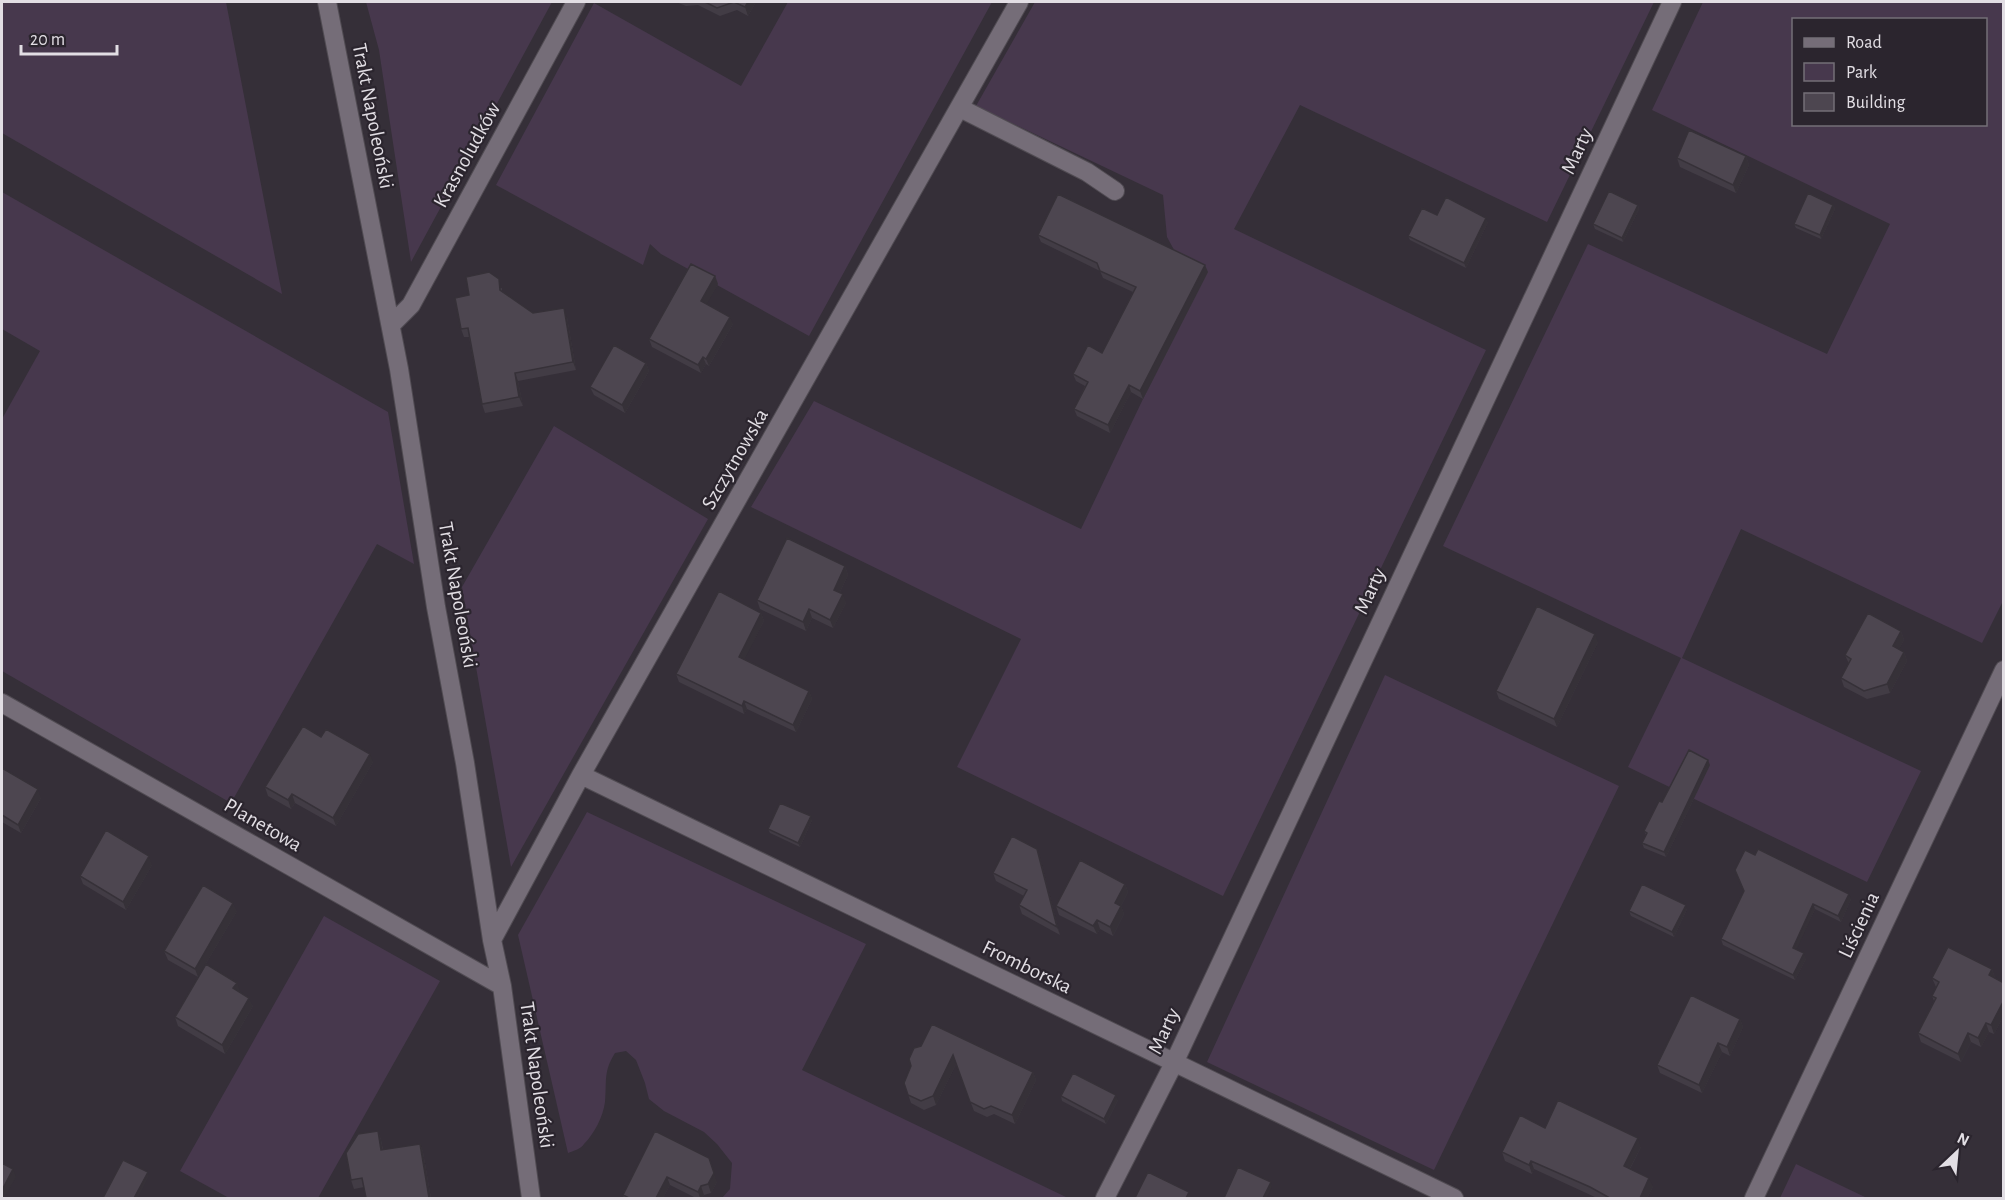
<svg xmlns="http://www.w3.org/2000/svg" width="2005" height="1200" font-family="'Alegreya Sans',sans-serif">
<rect width="100%" height="100%" fill="#352f38"/>
<path fill="#47384d" fill-rule="evenodd" d="M 2,2 L 226,2 L 282,294 L 2,133 Z
M 366,2 L 552,2 L 411,262 L 379,50 Z
M 788,2 L 992,2 L 809,336 L 661,254 L 650,244 L 643,265 L 496,185 L 594,3 L 741,86 Z
M 1035,2 L 1654,2 L 1547,222 L 1300,105 L 1234,229 L 1486,350 L 1223,896 L 957,767 L 1021,639 L 751,507 L 814,401 L 1081,529 L 1143,399 L 1207,272 L 1178,257 L 1167,237 L 1163,195 L 976,106 Z
M 1703,2 L 2003,2 L 2004,599 L 1982,643 L 1741,529 L 1682,658 L 1921,771 L 1867,882 L 1628,767 L 1681,658 L 1443,546 L 1588,244 L 1827,354 L 1890,224 L 1652,110 ZM 1794,20 L 1986,20 L 1986,124 L 1794,124 Z
M 2,192 L 388,412 L 414,564 L 377,544 L 231,803 L 2,671 L 2,419 L 40,351 L 2,329 Z
M 554,426 L 708,519 L 511,867 L 462,587 Z
M 1385,675 L 1619,786 L 1434,1170 L 1207,1062 Z
M 587,812 L 866,944 L 802,1070 L 1068,1198 L 722,1198 L 730,1189 L 732,1163 L 717,1144 L 704,1132 L 664,1111 L 649,1099 L 645,1083 L 636,1060 L 626,1051 L 615,1053 C 603,1072 607,1081 605,1102 C 603,1117 594,1134 584,1144 C 581,1149 573,1151 568,1153 L 518,935 Z
M 324,916 L 440,981 L 318,1198 L 229,1198 L 180,1171 Z
M 1796,1164 L 1867,1198 L 1780,1198 Z"/>
<g fill="none" stroke-linecap="round" stroke-linejoin="round">
<g stroke="#504b52" stroke-width="20">
<path id="minor" d="M 327,2 L 399,369 L 436,607 L 465,763 L 492,940 L 502,986 L 531,1198
M 960,108 L 1087,172 L 1115,191
M 391,325 L 411,305 L 576,2
M 2,703 L 502,986
M 581,775 L 1454,1198
M 492,940 L 581,775 L 1019,2
M 1105,1198 L 1174,1063 L 1672,2
M 1754,1198 L 2004,670"/>
</g>
<use href="#minor" stroke="#756d78" stroke-width="18"/>
</g>
<path fill="#423c45" d="M 676,2 L 756,2 L 748,16 L 737,10 L 720,16 L 698,5 L 686,6 Z
M 1746,156 L 1749,165 L 1736,193 L 1680,167 L 1677,158 Z
M 1638,205 L 1639,209 L 1623,242 L 1595,229 L 1593,224 Z
M 1833,205 L 1835,209 L 1821,239 L 1796,228 L 1794,224 Z
M 1437,215 L 1488,222 L 1466,268 L 1410,240 L 1408,236 Z
M 1038,235 L 1208,272 L 1143,399 L 1131,392 L 1110,433 L 1077,416 L 1074,409 L 1085,386 L 1076,381 L 1073,374 L 1102,353 L 1133,292 L 1103,278 L 1100,271 L 1041,242 Z
M 715,276 L 718,284 L 706,304 L 733,324 L 709,366 L 706,364 L 701,373 L 652,347 L 649,339 Z
M 502,288 L 502,291 L 533,313 L 567,317 L 576,370 L 518,381 L 523,406 L 485,413 L 482,404 L 469,337 L 464,337 L 461,329 L 469,295 Z
M 646,363 L 649,371 L 625,413 L 594,395 L 590,387 Z
M 845,566 L 848,575 L 840,592 L 846,603 L 833,628 L 812,618 L 806,631 L 760,609 L 757,600 Z
M 761,613 L 764,621 L 744,659 L 809,691 L 812,699 L 796,732 L 747,709 L 744,714 L 679,682 L 676,674 Z
M 1901,631 L 1904,640 L 1899,649 L 1904,652 L 1907,661 L 1890,693 L 1867,699 L 1844,687 L 1841,678 L 1849,664 L 1845,655 Z
M 1598,642 L 1557,727 L 1499,699 L 1496,691 Z
M 321,737 L 373,762 L 336,826 L 295,803 L 291,809 L 268,796 L 265,787 Z
M 1710,765 L 1666,857 L 1644,848 L 1642,843 L 1646,835 L 1644,831 L 1662,802 Z
M 2,768 L 41,798 L 21,833 L 2,822 Z
M 812,820 L 800,847 L 770,833 L 768,829 Z
M 1037,849 L 1040,858 L 1060,935 L 1022,914 L 1019,905 L 1024,896 L 996,881 L 993,873 Z
M 152,865 L 126,910 L 83,884 L 80,876 Z
M 1125,884 L 1128,892 L 1121,906 L 1124,914 L 1113,936 L 1100,929 L 1097,934 L 1059,915 L 1056,906 Z
M 1744,892 L 1851,899 L 1841,922 L 1815,909 L 1796,949 L 1806,959 L 1795,980 L 1723,945 L 1721,939 Z
M 1687,909 L 1674,937 L 1631,916 L 1629,911 Z
M 237,911 L 198,977 L 168,960 L 164,951 Z
M 1992,969 L 1995,978 L 2004,983 L 2004,1015 L 1994,1034 L 1989,1032 L 1981,1047 L 1971,1042 L 1961,1062 L 1921,1042 L 1918,1033 L 1934,1001 L 1932,996 L 1936,987 L 1932,978 Z
M 237,983 L 239,992 L 253,1006 L 225,1054 L 178,1026 L 175,1017 Z
M 1740,1019 L 1743,1027 L 1730,1056 L 1722,1052 L 1702,1093 L 1660,1073 L 1657,1065 Z
M 909,1059 L 1033,1072 L 1036,1080 L 1015,1124 L 994,1114 L 987,1117 L 974,1111 L 956,1064 L 936,1105 L 924,1110 L 911,1103 L 904,1083 L 911,1066 Z
M 1061,1096 L 1118,1100 L 1106,1124 L 1062,1101 Z
M 1545,1128 L 1641,1147 L 1630,1169 L 1653,1187 L 1647,1198 L 1597,1198 L 1534,1169 L 1532,1174 L 1505,1161 L 1502,1152 Z
M 378,1131 L 381,1140 L 383,1150 L 420,1144 L 423,1152 L 431,1198 L 366,1198 L 364,1187 L 354,1189 L 351,1180 Z
M 655,1131 L 717,1182 L 711,1193 L 704,1195 L 702,1198 L 696,1198 L 670,1185 L 663,1198 L 624,1198 L 623,1195 Z"/>
<path fill="#363138" d="M 748,2 L 756,2 L 748,16 L 745,7 Z
M 1746,156 L 1749,165 L 1736,193 L 1733,185 Z
M 1638,205 L 1639,209 L 1623,242 L 1622,238 Z
M 1833,205 L 1835,209 L 1821,239 L 1820,235 Z
M 1486,218 L 1488,222 L 1466,268 L 1464,263 Z
M 1205,265 L 1208,272 L 1143,399 L 1140,391 Z
M 715,276 L 718,284 L 704,309 L 701,301 Z
M 564,308 L 567,317 L 576,370 L 573,362 Z
M 730,317 L 733,324 L 709,366 L 706,359 Z
M 703,357 L 706,364 L 701,373 L 698,365 Z
M 646,363 L 649,371 L 625,413 L 622,405 Z
M 515,373 L 518,381 L 523,406 L 519,397 Z
M 1129,385 L 1131,392 L 1110,433 L 1108,425 Z
M 845,566 L 848,575 L 837,598 L 834,590 Z
M 843,594 L 846,603 L 833,628 L 830,620 Z
M 809,609 L 812,618 L 806,631 L 803,622 Z
M 761,613 L 764,621 L 742,664 L 739,657 Z
M 1901,631 L 1904,640 L 1896,655 L 1893,646 Z
M 1595,634 L 1598,642 L 1557,727 L 1554,719 Z
M 1904,652 L 1907,661 L 1890,693 L 1887,684 Z
M 809,691 L 812,699 L 796,732 L 793,725 Z
M 744,701 L 747,709 L 744,714 L 742,706 Z
M 370,754 L 373,762 L 336,826 L 333,818 Z
M 1708,760 L 1710,765 L 1666,857 L 1664,852 Z
M 38,789 L 41,798 L 21,833 L 18,825 Z
M 292,794 L 295,803 L 291,809 L 288,800 Z
M 811,816 L 812,820 L 800,847 L 798,843 Z
M 1037,849 L 1040,858 L 1060,935 L 1057,927 Z
M 149,856 L 152,865 L 126,910 L 123,902 Z
M 1125,884 L 1128,892 L 1121,906 L 1124,914 L 1113,936 L 1110,927 L 1115,903 Z
M 1849,894 L 1851,899 L 1841,922 L 1838,916 Z
M 233,903 L 237,911 L 198,977 L 195,969 Z
M 1813,904 L 1815,909 L 1795,953 L 1793,948 Z
M 1686,905 L 1687,909 L 1674,937 L 1672,932 Z
M 1097,920 L 1100,929 L 1097,934 L 1093,926 Z
M 1804,953 L 1806,959 L 1795,980 L 1793,975 Z
M 1992,969 L 1995,978 L 1992,984 L 1989,975 Z
M 237,983 L 240,991 L 236,997 L 233,988 Z
M 249,998 L 253,1006 L 225,1054 L 222,1045 Z
M 2004,1000 L 2004,1015 L 1994,1034 L 1991,1025 Z
M 1740,1019 L 1743,1027 L 1730,1056 L 1727,1047 Z
M 1986,1023 L 1989,1032 L 1981,1047 L 1978,1038 Z
M 1968,1033 L 1971,1042 L 1961,1062 L 1958,1054 Z
M 1718,1043 L 1722,1052 L 1702,1093 L 1699,1085 Z
M 953,1055 L 956,1064 L 936,1105 L 933,1096 Z
M 1033,1072 L 1036,1080 L 1015,1124 L 1012,1115 Z
M 1116,1095 L 1118,1100 L 1106,1124 L 1104,1119 Z
M 378,1131 L 381,1140 L 384,1159 L 381,1150 Z
M 1638,1138 L 1641,1147 L 1627,1174 L 1624,1166 Z
M 420,1144 L 423,1152 L 431,1198 L 429,1198 Z
M 1531,1161 L 1534,1169 L 1532,1174 L 1529,1165 Z
M 712,1167 L 717,1182 L 711,1193 L 708,1184 Z
M 13,1169 L 16,1177 L 4,1198 L 2,1198 L 2,1190 Z
M 148,1172 L 149,1176 L 138,1198 L 134,1198 Z
M 667,1177 L 670,1185 L 663,1198 L 656,1198 Z
M 1649,1178 L 1653,1187 L 1647,1198 L 1640,1198 Z
M 1271,1182 L 1272,1186 L 1267,1198 L 1263,1198 Z
M 701,1186 L 704,1195 L 702,1198 L 700,1198 L 698,1192 Z
M 1189,1192 L 1191,1198 L 1186,1198 Z"/>
<path fill="#4d4650" stroke="#363138" stroke-width="1.5" d="M 705,2 L 748,2 L 745,7 L 734,2 L 717,8 Z
M 1689,130 L 1746,156 L 1733,185 L 1677,158 Z
M 1609,191 L 1638,205 L 1622,238 L 1593,224 Z
M 1808,193 L 1833,205 L 1820,235 L 1794,224 Z
M 1058,194 L 1205,265 L 1140,391 L 1129,385 L 1108,425 L 1074,409 L 1088,382 L 1073,374 L 1088,345 L 1102,353 L 1136,287 L 1100,271 L 1097,263 L 1038,235 Z
M 1446,197 L 1486,218 L 1464,263 L 1408,236 L 1422,208 L 1437,215 Z
M 691,264 L 715,276 L 701,301 L 730,317 L 706,359 L 703,357 L 698,365 L 649,339 Z
M 489,272 L 499,279 L 500,290 L 533,313 L 564,308 L 573,362 L 515,373 L 519,397 L 482,404 L 468,328 L 461,329 L 455,298 L 469,295 L 466,277 Z
M 614,345 L 646,363 L 622,405 L 590,387 Z
M 787,538 L 845,566 L 834,590 L 843,594 L 830,620 L 809,609 L 803,622 L 757,600 Z
M 719,591 L 761,613 L 739,657 L 809,691 L 793,725 L 744,701 L 742,706 L 676,674 Z
M 1537,606 L 1595,634 L 1554,719 L 1496,691 Z
M 1868,613 L 1901,631 L 1893,646 L 1904,652 L 1887,684 L 1864,691 L 1841,678 L 1851,659 L 1845,655 Z
M 303,726 L 321,737 L 326,729 L 370,754 L 333,818 L 292,794 L 288,800 L 265,787 Z
M 1689,750 L 1708,760 L 1664,852 L 1642,843 L 1647,833 L 1644,831 L 1659,801 L 1662,802 Z
M 2,768 L 38,789 L 18,825 L 2,815 Z
M 780,803 L 811,816 L 798,843 L 768,829 Z
M 106,830 L 149,856 L 123,902 L 80,876 Z
M 1012,836 L 1037,849 L 1057,927 L 1019,905 L 1027,890 L 993,873 Z
M 1758,849 L 1849,894 L 1838,916 L 1813,904 L 1793,948 L 1804,953 L 1793,975 L 1721,939 L 1744,891 L 1735,870 L 1745,850 L 1755,855 Z
M 1080,860 L 1125,884 L 1115,903 L 1121,906 L 1110,927 L 1097,920 L 1093,926 L 1056,906 Z
M 1642,884 L 1686,905 L 1672,932 L 1629,911 Z
M 203,885 L 233,903 L 195,969 L 164,951 Z
M 1948,947 L 1992,969 L 1989,975 L 2004,983 L 2004,1000 L 1991,1025 L 1986,1023 L 1978,1038 L 1968,1033 L 1958,1054 L 1918,1033 L 1936,998 L 1932,996 L 1939,982 L 1932,978 Z
M 206,964 L 237,983 L 233,988 L 249,998 L 222,1045 L 175,1017 Z
M 1691,995 L 1740,1019 L 1727,1047 L 1718,1043 L 1699,1085 L 1657,1065 Z
M 932,1024 L 1033,1072 L 1012,1115 L 991,1106 L 984,1109 L 970,1102 L 953,1055 L 933,1096 L 921,1101 L 908,1095 L 904,1083 L 911,1066 L 909,1059 L 914,1048 L 921,1046 Z
M 1073,1073 L 1116,1095 L 1104,1119 L 1061,1096 Z
M 1558,1100 L 1638,1138 L 1624,1166 L 1649,1178 L 1640,1198 L 1607,1198 L 1608,1197 L 1590,1187 L 1531,1161 L 1529,1165 L 1502,1152 L 1520,1115 L 1545,1128 Z
M 378,1131 L 381,1150 L 420,1144 L 429,1198 L 366,1198 L 362,1178 L 351,1180 L 346,1153 L 358,1134 Z
M 655,1131 L 709,1158 L 714,1173 L 708,1184 L 701,1186 L 698,1192 L 667,1177 L 656,1198 L 629,1198 L 623,1195 Z
M 123,1160 L 148,1172 L 134,1198 L 103,1198 Z
M 2,1163 L 13,1169 L 2,1190 Z
M 1238,1167 L 1271,1182 L 1263,1198 L 1224,1198 Z
M 1148,1172 L 1189,1192 L 1186,1198 L 1135,1198 Z"/>
<g text-anchor="middle" dominant-baseline="central" stroke-width="4.5" stroke-linejoin="round" paint-order="stroke">
<g font-size="21" fill="#e2dee4" stroke="#2b252e">
<text transform="translate(373 116) rotate(79)">Trakt Napoleoński</text>
<text transform="translate(1577 151) rotate(-65)">Marty</text>
<text transform="translate(467 155) rotate(-61)">Krasnoludków</text>
<text transform="translate(735 459) rotate(-60)">Szczytnowska</text>
<text transform="translate(1370 591) rotate(-65)">Marty</text>
<text transform="translate(458 595) rotate(80)">Trakt Napoleoński</text>
<text transform="translate(263 825) rotate(30)">Planetowa</text>
<text transform="translate(1859 925) rotate(-65)">Liścienia</text>
<text transform="translate(1027 967) rotate(26)">Fromborska</text>
<text transform="translate(1164 1031) rotate(-65)">Marty</text>
<text transform="translate(537 1075) rotate(82)">Trakt Napoleoński</text>
</g>
</g>
<rect width="2005" height="1200" fill="none" stroke="#e2dee4" stroke-width="6"/>
<rect x="1792" y="18" width="195" height="108" fill="#2b252e" stroke="#746f77" stroke-width="1.5"/>
<rect x="1804" y="38" width="30" height="9" fill="#756d78" stroke="#746f77" stroke-width="1.5"/>
<text x="1846" y="48" font-size="18" fill="#e2dee4">Road</text>
<rect x="1804" y="63" width="30" height="18" fill="#47384d" stroke="#746f77" stroke-width="1.5"/>
<text x="1846" y="78" font-size="18" fill="#e2dee4">Park</text>
<rect x="1804" y="93" width="30" height="18" fill="#4d4650" stroke="#746f77" stroke-width="1.5"/>
<text x="1846" y="108" font-size="18" fill="#e2dee4">Building</text>
<g transform="translate(1957 1152) rotate(26)" stroke="#2b252e" stroke-width="4.5" paint-order="stroke">
<path d="M0-4.5L10 22L0 15L-10 22Z" fill="#e2dee4"/>
<text y="-9" font-size="16" font-weight="bold" text-anchor="middle" fill="#e2dee4">N</text>
</g>
<path d="M21 45v9h96v-9" fill="none" stroke="#e2dee4" stroke-width="3"/>
<text x="30" y="45" font-size="18" fill="#e2dee4" stroke="#2b252e" stroke-width="4.5" paint-order="stroke">20 m</text>
</svg>
